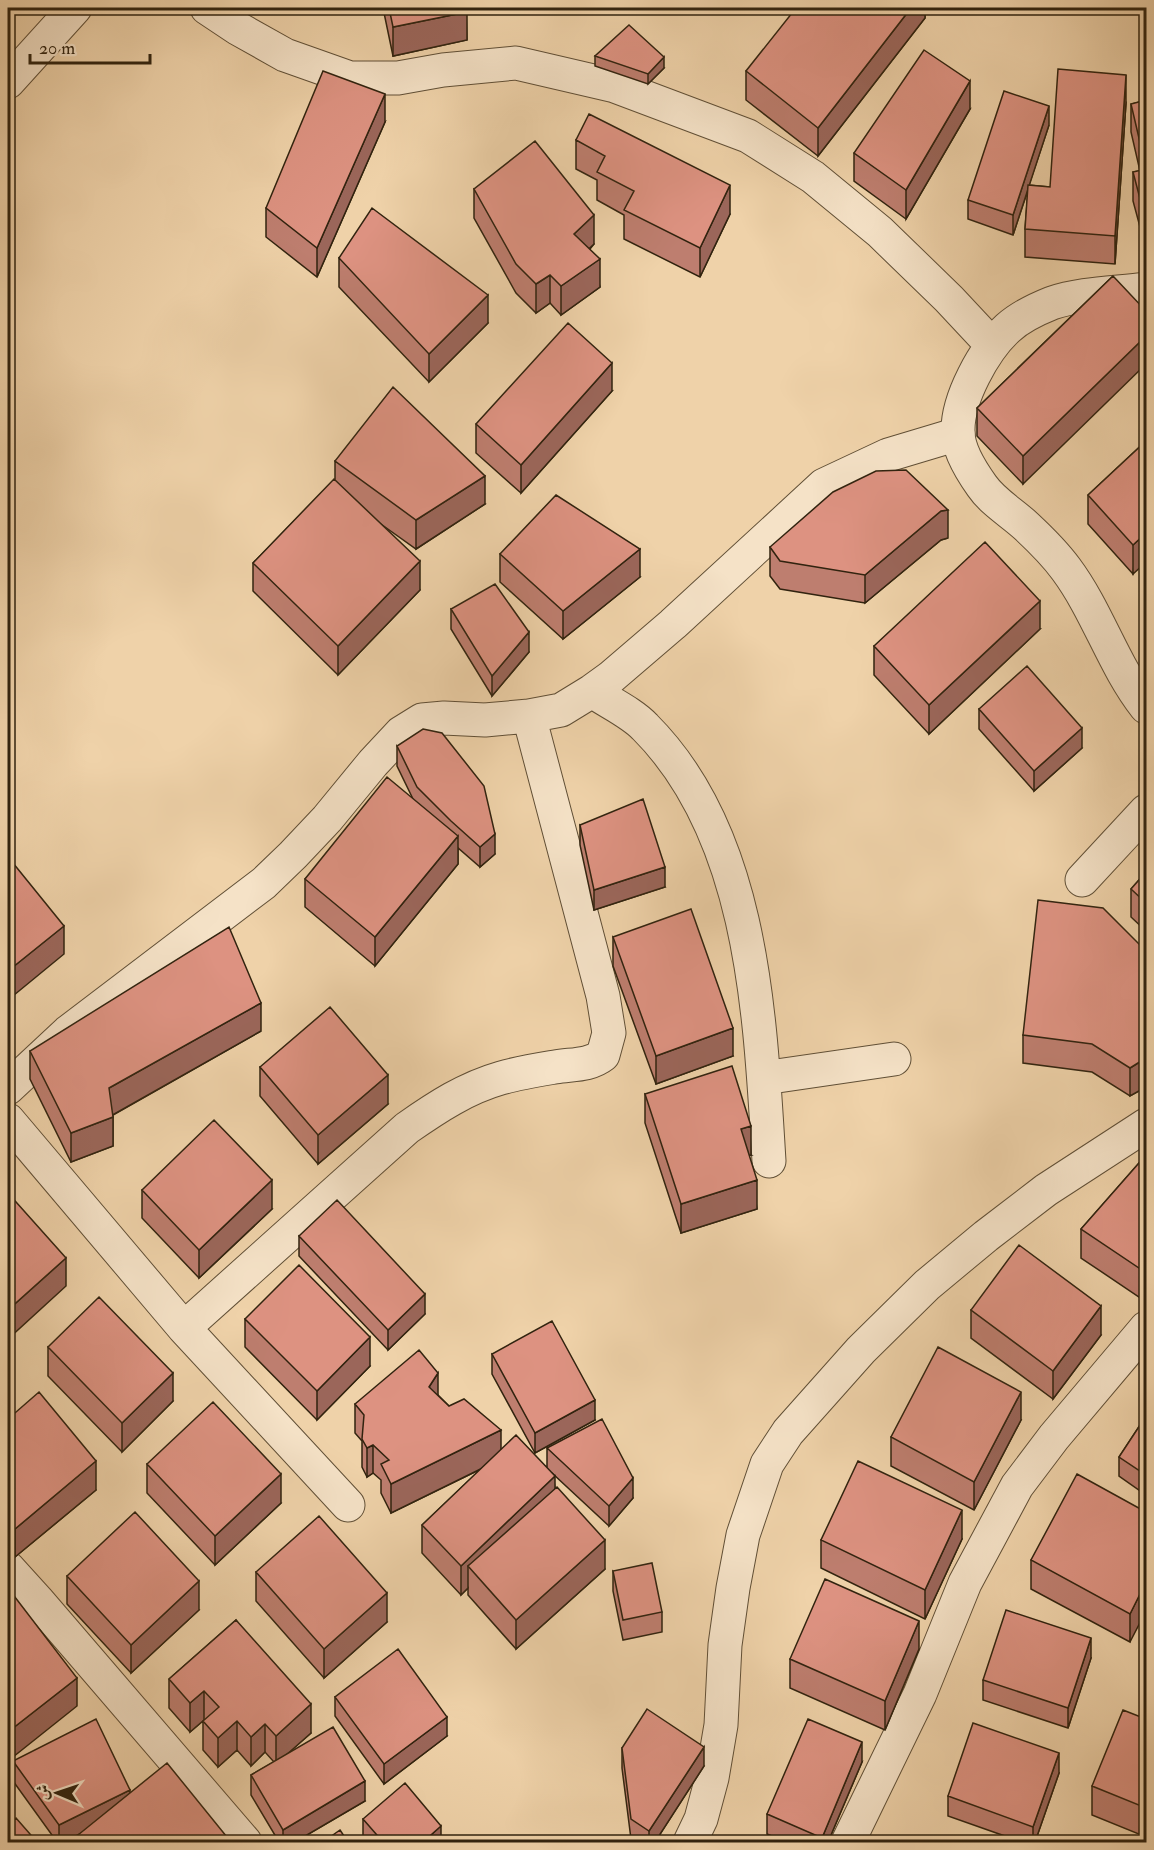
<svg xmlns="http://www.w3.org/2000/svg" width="1154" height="1850" font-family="'IM FELL Double Pica',Amiri,serif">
<rect width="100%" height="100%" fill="#efd2a9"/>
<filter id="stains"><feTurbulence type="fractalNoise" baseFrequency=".00333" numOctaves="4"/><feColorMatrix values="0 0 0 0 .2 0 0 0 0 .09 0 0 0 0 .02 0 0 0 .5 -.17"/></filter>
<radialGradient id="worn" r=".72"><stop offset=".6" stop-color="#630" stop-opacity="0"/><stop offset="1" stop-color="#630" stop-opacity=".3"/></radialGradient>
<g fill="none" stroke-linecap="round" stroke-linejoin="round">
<g stroke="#604f36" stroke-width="35">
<path id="minor" d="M 592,691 C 608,702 632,713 645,727 C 754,836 760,1017 769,1161
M 1082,880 L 1146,811
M 764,1078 L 894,1059
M 8,1088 L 68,1032 L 264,883 L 293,855 L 327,819 L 373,763 L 401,733 L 422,720 L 444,718 L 485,720 L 529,716 L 561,710 L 592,691 L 610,678 L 673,624 L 824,485 L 888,455 L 958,434
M 8,1120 L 184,1328 L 348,1505
M 184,1328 L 407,1128 C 437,1107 466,1088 501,1078 C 518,1073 537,1070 555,1067 C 572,1064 589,1066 603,1055 L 609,1033 L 603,996 L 529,716
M 8,1568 L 37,1600 L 245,1842
M 690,1842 L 701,1819 L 712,1778 L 721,1725 L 725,1645 L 733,1588 L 743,1535 L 767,1464 L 788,1432 L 861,1350 L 927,1285 L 986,1236 L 1046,1190 L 1146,1125
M 848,1842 L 920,1694 L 965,1583 L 1017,1486 L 1054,1437 L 1146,1328"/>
</g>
<g stroke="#604f36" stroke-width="35">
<path id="tertiary" d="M 207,8 L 237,28 L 285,55 L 350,78 L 398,78 L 443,70 L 516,63 L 615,86 L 748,136 L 813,177 L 880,232 L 949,299 L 992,345
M 8,82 L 75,8
M 1146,289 C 1116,293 1081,293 1052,303 C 1037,309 1020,317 1008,328 C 984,350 957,399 958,432 C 958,450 972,472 982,486 C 993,502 1012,513 1026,526 C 1040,539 1055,554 1066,569 C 1098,612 1113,665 1146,707"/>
</g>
<use href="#minor" stroke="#f5e2c7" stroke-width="33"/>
<use href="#tertiary" stroke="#f5e2c7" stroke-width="33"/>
</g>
<path fill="#be7e6f" stroke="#31230f" stroke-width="1.5" d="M 383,8 L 466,8 L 467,40 L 393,56 Z
M 925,8 L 925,18 L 818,156 L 746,100 L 746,71 Z
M 595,56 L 664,68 L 648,84 L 595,66 Z
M 1144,72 L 1146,72 L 1146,237 L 1143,238 L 1133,201 L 1133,172 L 1140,171 L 1131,132 L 1131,104 L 1144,101 Z
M 1126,103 L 1115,264 L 1025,257 L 1025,229 L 1028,190 L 1013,235 L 968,219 L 968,200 L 1049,125 L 1029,185 L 1050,187 Z
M 970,109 L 906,219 L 854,181 L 854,153 Z
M 385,122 L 317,277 L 266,237 L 266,208 Z
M 576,140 L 730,214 L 700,277 L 624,239 L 624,215 L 597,200 L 597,180 L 576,169 Z
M 474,189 L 594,244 L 590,249 L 600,287 L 561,315 L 550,303 L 536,313 L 516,293 L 474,218 Z
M 339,258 L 488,323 L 429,382 L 339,287 Z
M 1113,276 L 1023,484 L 977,436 L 977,408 Z
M 612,391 L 521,493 L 476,453 L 476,424 Z
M 1146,441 L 1133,574 L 1088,524 L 1088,495 Z
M 335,461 L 485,504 L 416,549 L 378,522 L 420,590 L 338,675 L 253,591 L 253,563 L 335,479 Z
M 948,538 L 941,540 L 865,603 L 780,589 L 770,576 L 770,547 Z
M 500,554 L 640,577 L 563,639 L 500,582 Z
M 1146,605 L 1146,628 L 1145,626 L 1145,606 Z
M 451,609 L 529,652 L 492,696 L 451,629 Z
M 1040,629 L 929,734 L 874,675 L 874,646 Z
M 979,709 L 1082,748 L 1034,791 L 979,729 Z
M 397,746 L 495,854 L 480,867 L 458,848 L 458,864 L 375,966 L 305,907 L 305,879 L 413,799 L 397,766 Z
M 580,825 L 665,887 L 594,910 L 580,845 Z
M 1146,872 L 1146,931 L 1131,917 L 1131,889 Z
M 613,937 L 733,1056 L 656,1084 L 613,966 Z
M 1146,951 L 1146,1087 L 1130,1096 L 1092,1072 L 1023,1063 L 1023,1035 Z
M 261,1031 L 113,1115 L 113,1146 L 71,1162 L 30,1079 L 30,1051 Z
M 260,1067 L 388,1104 L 318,1164 L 260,1096 Z
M 645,1094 L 751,1155 L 749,1155 L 757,1209 L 681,1233 L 645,1123 Z
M 1146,1155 L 1142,1299 L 1081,1258 L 1081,1229 Z
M 142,1190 L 272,1209 L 199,1278 L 142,1218 Z
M 299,1236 L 425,1314 L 388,1350 L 299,1256 Z
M 971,1310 L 1101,1335 L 1053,1399 L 971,1338 Z
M 245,1319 L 370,1366 L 317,1420 L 245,1347 Z
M 48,1347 L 173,1401 L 122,1452 L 48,1376 Z
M 492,1354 L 595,1420 L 535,1453 L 492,1374 Z
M 438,1395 L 449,1406 L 501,1449 L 547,1467 L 547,1448 L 633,1498 L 609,1526 L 553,1474 L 555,1488 L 605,1569 L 516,1649 L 468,1595 L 468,1588 L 461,1595 L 422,1553 L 422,1525 L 481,1469 L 391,1513 L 381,1493 L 381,1480 L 373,1473 L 367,1477 L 362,1467 L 362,1441 L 355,1433 L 355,1404 Z
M 1146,1416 L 1146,1495 L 1119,1476 L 1119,1457 Z
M 8,1419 L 96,1490 L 15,1557 L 8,1548 Z
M 1021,1420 L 974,1510 L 891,1466 L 891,1437 Z
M 147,1464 L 281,1503 L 215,1565 L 147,1493 Z
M 1146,1512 L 1130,1642 L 1031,1589 L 1031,1560 Z
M 962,1539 L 925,1619 L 821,1568 L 821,1540 Z
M 613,1571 L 662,1612 L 662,1632 L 623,1640 L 613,1591 Z
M 256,1572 L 387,1622 L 324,1678 L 256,1601 Z
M 67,1576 L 199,1610 L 131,1673 L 67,1604 Z
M 236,1620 L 311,1733 L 288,1753 L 365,1801 L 295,1842 L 279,1842 L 251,1795 L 251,1775 L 274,1762 L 265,1752 L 251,1766 L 237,1750 L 218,1767 L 203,1750 L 203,1721 L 204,1720 L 190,1732 L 169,1708 L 169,1679 Z
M 919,1649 L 885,1730 L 790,1688 L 790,1659 Z
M 1091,1658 L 1068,1728 L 983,1700 L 983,1680 Z
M 335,1697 L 447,1736 L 384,1784 L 335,1716 Z
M 1146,1719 L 1146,1837 L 1092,1815 L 1092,1786 Z
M 622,1748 L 704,1766 L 655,1842 L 637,1842 L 631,1839 L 622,1768 Z
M 13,1761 L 130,1793 L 231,1842 L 78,1842 L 78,1835 L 63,1842 L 57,1842 L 13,1781 Z
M 862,1762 L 828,1842 L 787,1842 L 767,1834 L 767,1814 Z
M 1059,1773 L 1035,1842 L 1022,1842 L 948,1816 L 948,1796 Z
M 363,1819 L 441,1842 L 366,1842 L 363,1839 Z"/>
<path fill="#9b665a" stroke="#31230f" stroke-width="1.5" d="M 911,8 L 925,8 L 925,18 L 818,156 L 818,128 Z
M 467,12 L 467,40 L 393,56 L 393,27 Z
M 664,57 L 664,68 L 648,84 L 648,74 Z
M 1126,75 L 1126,103 L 1115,264 L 1115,236 Z
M 970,81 L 970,109 L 906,219 L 906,190 Z
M 385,94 L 385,122 L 317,277 L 317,248 Z
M 1049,106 L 1049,125 L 1013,235 L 1013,215 Z
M 730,185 L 730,214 L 700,277 L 700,248 Z
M 1146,209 L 1146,237 L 1143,238 L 1143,210 Z
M 594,215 L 594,244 L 574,263 L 574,234 Z
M 600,259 L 600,287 L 561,315 L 561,286 Z
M 550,275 L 550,303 L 536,313 L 536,284 Z
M 488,295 L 488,323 L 429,382 L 429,354 Z
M 1146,336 L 1146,364 L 1023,484 L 1023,456 Z
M 612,363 L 612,391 L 521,493 L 521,465 Z
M 485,476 L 485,504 L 416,549 L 416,520 Z
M 948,510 L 948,538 L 941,540 L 865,603 L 865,575 L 941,511 Z
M 1146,533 L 1146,562 L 1133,574 L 1133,545 Z
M 640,549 L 640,577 L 563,639 L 563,611 Z
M 420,561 L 420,590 L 338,675 L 338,646 Z
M 1040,601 L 1040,629 L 929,734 L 929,705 Z
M 529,632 L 529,652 L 492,696 L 492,676 Z
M 1082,728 L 1082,748 L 1034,791 L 1034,771 Z
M 495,834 L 495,854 L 480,867 L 480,847 Z
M 458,836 L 458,864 L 375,966 L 375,937 Z
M 665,867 L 665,887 L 594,910 L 594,890 Z
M 64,926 L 64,954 L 8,1000 L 8,971 Z
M 261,1003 L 261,1031 L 109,1117 L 109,1088 Z
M 733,1028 L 733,1056 L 656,1084 L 656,1056 Z
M 1146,1058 L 1146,1087 L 1130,1096 L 1130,1068 Z
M 388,1075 L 388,1104 L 318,1164 L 318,1135 Z
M 113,1117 L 113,1146 L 71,1162 L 71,1133 Z
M 751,1126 L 751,1155 L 741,1158 L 741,1129 Z
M 272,1180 L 272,1209 L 199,1278 L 199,1250 Z
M 757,1180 L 757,1209 L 681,1233 L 681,1204 Z
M 66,1258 L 66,1286 L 8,1339 L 8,1310 Z
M 1146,1265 L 1146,1293 L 1142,1299 L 1142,1270 Z
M 425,1294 L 425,1314 L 388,1350 L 388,1330 Z
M 1101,1306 L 1101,1335 L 1053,1399 L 1053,1371 Z
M 370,1337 L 370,1366 L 317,1420 L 317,1391 Z
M 173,1373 L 173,1401 L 122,1452 L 122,1423 Z
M 438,1373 L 438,1401 L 429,1387 Z
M 1021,1392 L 1021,1420 L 974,1510 L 974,1482 Z
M 595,1400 L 595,1420 L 535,1453 L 535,1433 Z
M 501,1430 L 501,1459 L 391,1513 L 391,1484 Z
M 373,1445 L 373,1473 L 367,1477 L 367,1448 Z
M 96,1461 L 96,1490 L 15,1557 L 15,1529 Z
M 281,1474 L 281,1503 L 215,1565 L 215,1536 Z
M 555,1476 L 555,1504 L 468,1566 L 468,1588 L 461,1595 L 461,1566 Z
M 633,1478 L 633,1498 L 609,1526 L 609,1506 Z
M 962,1510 L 962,1539 L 925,1619 L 925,1590 Z
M 605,1540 L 605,1569 L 516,1649 L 516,1620 Z
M 199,1581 L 199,1610 L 131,1673 L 131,1645 Z
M 1146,1582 L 1146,1611 L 1130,1642 L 1130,1614 Z
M 387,1593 L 387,1622 L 324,1678 L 324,1649 Z
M 919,1621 L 919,1649 L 885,1730 L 885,1701 Z
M 1091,1638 L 1091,1658 L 1068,1728 L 1068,1708 Z
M 77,1678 L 77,1706 L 8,1761 L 8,1732 Z
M 204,1691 L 204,1720 L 190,1732 L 190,1703 Z
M 311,1704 L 311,1733 L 276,1764 L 276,1736 Z
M 447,1717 L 447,1736 L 384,1784 L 384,1764 Z
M 237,1721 L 237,1750 L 218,1767 L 218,1738 Z
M 265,1724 L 265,1752 L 251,1766 L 251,1737 Z
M 862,1742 L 862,1762 L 828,1842 L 822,1842 L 822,1838 Z
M 704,1747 L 704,1766 L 655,1842 L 649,1842 L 649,1831 Z
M 1059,1753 L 1059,1773 L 1035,1842 L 1033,1842 L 1033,1827 Z
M 365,1781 L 365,1801 L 295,1842 L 283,1842 L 283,1830 Z
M 130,1790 L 130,1810 L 63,1842 L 59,1842 L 59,1825 Z
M 441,1826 L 441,1842 L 423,1842 Z"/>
<path fill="#dd9281" stroke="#31230f" stroke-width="1.5" d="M 389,8 L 466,8 L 467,12 L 393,27 Z
M 796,8 L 911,8 L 818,128 L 746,71 Z
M 629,25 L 664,57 L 648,74 L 595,56 Z
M 924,50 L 970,81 L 906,190 L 854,153 Z
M 1058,69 L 1126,75 L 1115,236 L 1025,229 L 1028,185 L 1050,187 Z
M 323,71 L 385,94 L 317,248 L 266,208 Z
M 1144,72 L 1146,72 L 1146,85 Z
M 1004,91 L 1049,106 L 1013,215 L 968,200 Z
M 1146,100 L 1146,168 L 1131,104 Z
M 589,114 L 730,185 L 700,248 L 624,210 L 634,191 L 597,172 L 605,156 L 576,140 Z
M 535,141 L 594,215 L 574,234 L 600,259 L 561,286 L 550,275 L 536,284 L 516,264 L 474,189 Z
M 1146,169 L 1146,209 L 1143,210 L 1133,172 Z
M 372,208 L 488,295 L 429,354 L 339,258 Z
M 1113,276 L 1146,311 L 1146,336 L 1023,456 L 977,408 Z
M 568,323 L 612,363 L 521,465 L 476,424 Z
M 393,387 L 485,476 L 416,520 L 335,461 Z
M 1146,441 L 1146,533 L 1133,545 L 1088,495 Z
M 906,470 L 948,510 L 941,511 L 865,575 L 780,561 L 770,547 L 833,492 L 876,471 Z
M 334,479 L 420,561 L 338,646 L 253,563 Z
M 556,495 L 640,549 L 563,611 L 500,554 Z
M 985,542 L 1040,601 L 929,705 L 874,646 Z
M 495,584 L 529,632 L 492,676 L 451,609 Z
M 1027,666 L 1082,728 L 1034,771 L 979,709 Z
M 423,729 L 442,733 L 484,786 L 495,834 L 480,847 L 451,821 L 417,787 L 397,746 Z
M 387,777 L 458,836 L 375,937 L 305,879 Z
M 643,799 L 665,867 L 594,890 L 580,825 Z
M 13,863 L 64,926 L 8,971 L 8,867 Z
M 1146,872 L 1146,903 L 1131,889 Z
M 1038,900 L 1103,908 L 1146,951 L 1146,1058 L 1130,1068 L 1092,1044 L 1023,1035 Z
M 691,909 L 733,1028 L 656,1056 L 613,937 Z
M 229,927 L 261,1003 L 109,1088 L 113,1117 L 71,1133 L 30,1051 Z
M 330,1007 L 388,1075 L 318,1135 L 260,1067 Z
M 732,1066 L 751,1126 L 741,1129 L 757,1180 L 681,1204 L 645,1094 Z
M 214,1120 L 272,1180 L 199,1250 L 142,1190 Z
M 1146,1155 L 1146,1265 L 1142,1270 L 1081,1229 Z
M 8,1193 L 66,1258 L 8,1310 Z
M 337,1200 L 425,1294 L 388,1330 L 299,1236 Z
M 1019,1245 L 1101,1306 L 1053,1371 L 971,1310 Z
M 299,1265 L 370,1337 L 317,1391 L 245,1319 Z
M 99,1297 L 173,1373 L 122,1423 L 48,1347 Z
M 552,1321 L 595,1400 L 535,1433 L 492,1354 Z
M 938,1347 L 1021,1392 L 974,1482 L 891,1437 Z
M 419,1350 L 438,1373 L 429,1387 L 449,1406 L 464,1399 L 501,1430 L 391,1484 L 381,1464 L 389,1460 L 373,1445 L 367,1448 L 362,1439 L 364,1415 L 355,1404 Z
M 39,1392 L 96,1461 L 15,1529 L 8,1520 L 8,1419 Z
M 213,1402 L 281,1474 L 215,1536 L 147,1464 Z
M 1146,1416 L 1146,1475 L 1119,1457 Z
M 602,1419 L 633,1478 L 609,1506 L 547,1448 Z
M 516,1435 L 555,1476 L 461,1566 L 422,1525 Z
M 858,1461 L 962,1510 L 925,1590 L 821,1540 Z
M 1077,1474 L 1146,1512 L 1146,1582 L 1130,1614 L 1031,1560 Z
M 557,1487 L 605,1540 L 516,1620 L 468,1566 Z
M 135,1512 L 199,1581 L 131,1645 L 67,1576 Z
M 319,1516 L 387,1593 L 324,1649 L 256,1572 Z
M 652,1563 L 662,1612 L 623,1620 L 613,1571 Z
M 825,1579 L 919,1621 L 885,1701 L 790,1659 Z
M 8,1588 L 77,1678 L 8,1732 Z
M 1006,1610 L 1091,1638 L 1068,1708 L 983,1680 Z
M 236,1620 L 311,1704 L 276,1736 L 265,1724 L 251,1737 L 237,1721 L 218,1738 L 203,1721 L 219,1707 L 204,1691 L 190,1703 L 169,1679 Z
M 398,1649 L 447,1717 L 384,1764 L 335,1697 Z
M 647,1709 L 704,1747 L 649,1831 L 631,1819 L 622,1748 Z
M 1123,1710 L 1146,1719 L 1146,1808 L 1092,1786 Z
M 96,1719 L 130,1790 L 59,1825 L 13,1761 Z
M 808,1719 L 862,1742 L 822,1838 L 767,1814 Z
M 973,1723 L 1059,1753 L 1033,1827 L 948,1796 Z
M 333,1727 L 365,1781 L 283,1830 L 251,1775 Z
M 167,1763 L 231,1842 L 84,1842 L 78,1835 Z
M 405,1783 L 441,1826 L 423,1842 L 383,1842 L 363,1819 Z
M 16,1818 L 37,1842 L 8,1842 L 8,1825 Z
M 340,1830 L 348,1842 L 323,1842 Z
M 730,1836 L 747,1842 L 728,1842 Z
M 920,1839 L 928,1842 L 919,1842 Z"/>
<rect width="1154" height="1850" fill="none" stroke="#efd2a9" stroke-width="30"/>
<rect x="9" y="9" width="1136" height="1832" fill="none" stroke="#31230f" stroke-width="3"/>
<rect x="15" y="15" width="1124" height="1820" fill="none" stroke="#31230f" stroke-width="1.5"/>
<g transform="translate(57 1793) rotate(272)" stroke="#f5e2c7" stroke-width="4.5" paint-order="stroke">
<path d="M0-4.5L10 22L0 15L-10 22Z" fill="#31230f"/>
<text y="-9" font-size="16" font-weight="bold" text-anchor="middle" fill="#31230f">ش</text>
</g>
<path d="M30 54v9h120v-9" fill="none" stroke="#31230f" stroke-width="3"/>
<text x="39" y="54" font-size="18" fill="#31230f" stroke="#f5e2c7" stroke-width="4.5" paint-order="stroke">20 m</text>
<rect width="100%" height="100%" filter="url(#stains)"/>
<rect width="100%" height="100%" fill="url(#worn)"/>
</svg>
